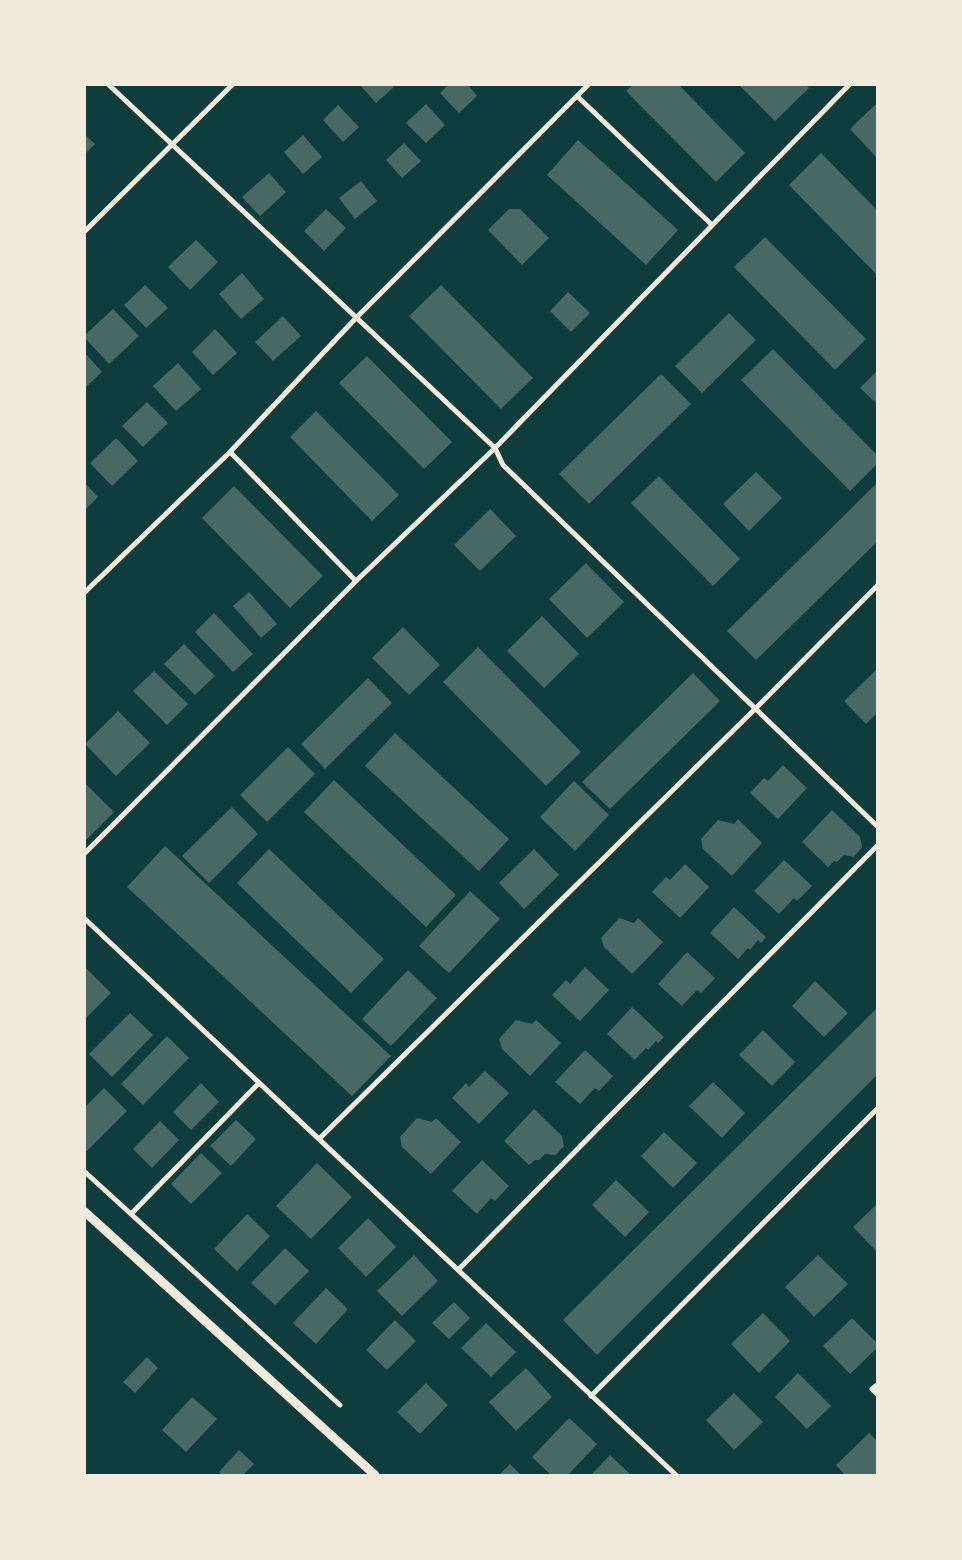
<svg xmlns="http://www.w3.org/2000/svg" width="962" height="1560" font-family="'Source Serif 4',serif">
<rect width="100%" height="100%" fill="#0f3d3e"/>
<path fill="#486865" d="M 360,85 L 392,85 L 394,87 L 376,103 Z
M 448,85 L 468,85 L 477,96 L 459,113 L 440,93 Z
M 633,85 L 679,85 L 745,153 L 716,182 L 626,91 Z
M 739,85 L 806,85 L 809,88 L 775,121 Z
M 877,103 L 877,158 L 850,129 Z
M 426,104 L 445,125 L 426,143 L 406,123 Z
M 338,105 L 359,127 L 343,142 L 323,120 Z
M 85,135 L 95,144 L 85,154 Z
M 303,135 L 322,157 L 303,174 L 284,152 Z
M 578,140 L 678,230 L 646,265 L 547,175 Z
M 404,143 L 421,161 L 402,178 L 386,160 Z
M 821,153 L 877,210 L 877,275 L 789,185 Z
M 269,173 L 286,192 L 260,216 L 242,197 Z
M 361,181 L 377,201 L 355,219 L 339,198 Z
M 326,209 L 346,228 L 324,251 L 304,231 Z
M 509,209 L 520,209 L 549,238 L 522,265 L 488,230 Z
M 765,237 L 866,339 L 835,370 L 734,267 Z
M 196,240 L 218,262 L 190,290 L 168,267 Z
M 242,273 L 264,299 L 241,319 L 219,294 Z
M 145,285 L 168,308 L 146,328 L 124,305 Z
M 441,285 L 533,378 L 501,409 L 409,316 Z
M 568,292 L 590,313 L 571,332 L 550,311 Z
M 113,309 L 139,336 L 109,364 L 85,338 L 85,335 Z
M 729,313 L 756,340 L 702,393 L 675,366 Z
M 283,316 L 301,336 L 273,361 L 255,342 Z
M 215,329 L 237,353 L 213,375 L 192,352 Z
M 773,349 L 877,455 L 877,464 L 850,491 L 741,380 Z
M 85,353 L 102,372 L 85,388 Z
M 367,356 L 452,442 L 424,469 L 339,383 Z
M 178,363 L 201,389 L 176,411 L 153,386 Z
M 877,371 L 877,404 L 860,388 Z
M 661,374 L 691,404 L 589,504 L 559,474 Z
M 147,402 L 168,423 L 143,447 L 122,426 Z
M 316,411 L 399,495 L 372,521 L 290,437 Z
M 116,438 L 138,461 L 112,486 L 90,463 Z
M 756,472 L 782,498 L 749,531 L 723,504 Z
M 659,476 L 740,559 L 713,586 L 631,503 Z
M 85,483 L 98,497 L 85,510 Z
M 877,483 L 877,542 L 756,660 L 727,631 Z
M 234,486 L 323,576 L 290,608 L 202,518 Z
M 490,509 L 516,536 L 480,571 L 454,545 Z
M 586,563 L 624,602 L 587,638 L 549,599 Z
M 249,592 L 277,624 L 261,638 L 233,606 Z
M 214,613 L 253,654 L 233,672 L 195,632 Z
M 542,616 L 579,654 L 544,688 L 507,651 Z
M 403,627 L 440,665 L 409,695 L 372,658 Z
M 184,644 L 215,676 L 195,695 L 164,664 Z
M 478,647 L 581,752 L 546,786 L 443,682 Z
M 877,669 L 877,713 L 866,724 L 844,701 Z
M 154,671 L 188,704 L 167,725 L 133,691 Z
M 693,673 L 720,701 L 610,809 L 582,782 Z
M 368,678 L 392,703 L 325,769 L 301,744 Z
M 118,711 L 150,743 L 116,776 L 85,744 Z
M 395,733 L 509,839 L 479,871 L 365,766 Z
M 288,747 L 315,774 L 267,822 L 240,795 Z
M 783,765 L 807,788 L 778,819 L 750,793 L 764,778 L 768,781 Z
M 334,780 L 456,895 L 426,927 L 304,812 Z
M 574,781 L 609,815 L 575,851 L 540,817 Z
M 85,783 L 114,812 L 85,841 Z
M 232,807 L 258,834 L 209,883 L 182,856 Z
M 832,810 L 860,837 L 862,847 L 854,857 L 844,855 L 837,862 L 834,861 L 828,867 L 802,842 Z
M 738,819 L 762,843 L 732,876 L 703,849 L 701,839 L 718,820 L 734,824 Z
M 165,846 L 391,1056 L 352,1096 L 127,887 Z
M 269,849 L 384,959 L 351,993 L 237,883 Z
M 534,849 L 559,875 L 524,909 L 499,883 Z
M 784,860 L 812,886 L 797,901 L 794,898 L 779,914 L 754,891 Z
M 685,864 L 709,887 L 680,918 L 652,892 L 666,877 L 670,880 Z
M 470,891 L 500,919 L 449,973 L 419,946 Z
M 734,907 L 766,937 L 761,943 L 758,940 L 750,950 L 748,948 L 738,959 L 710,933 Z
M 619,918 L 634,923 L 638,918 L 663,942 L 632,974 L 604,947 L 601,938 Z
M 687,952 L 715,978 L 701,993 L 697,990 L 682,1006 L 658,984 Z
M 85,967 L 111,993 L 85,1019 Z
M 585,967 L 609,990 L 580,1021 L 552,995 L 566,980 L 570,984 Z
M 408,970 L 437,998 L 391,1046 L 362,1019 Z
M 815,981 L 848,1013 L 824,1037 L 792,1006 Z
M 632,1007 L 664,1037 L 658,1043 L 656,1041 L 648,1050 L 646,1048 L 635,1060 L 607,1034 Z
M 877,1008 L 877,1075 L 597,1355 L 563,1320 Z
M 130,1013 L 153,1035 L 112,1077 L 89,1054 Z
M 516,1020 L 532,1024 L 536,1020 L 561,1043 L 530,1076 L 502,1049 L 499,1039 Z
M 763,1030 L 795,1062 L 772,1086 L 739,1055 Z
M 167,1036 L 189,1058 L 143,1105 L 121,1084 Z
M 585,1050 L 613,1076 L 599,1091 L 595,1088 L 580,1104 L 555,1082 Z
M 485,1071 L 509,1093 L 479,1124 L 452,1098 L 466,1083 L 469,1087 Z
M 713,1082 L 745,1113 L 722,1138 L 689,1106 Z
M 201,1083 L 219,1102 L 191,1130 L 173,1112 Z
M 104,1088 L 127,1111 L 87,1151 L 85,1148 L 85,1107 Z
M 534,1109 L 562,1136 L 564,1146 L 556,1155 L 545,1154 L 539,1160 L 535,1160 L 529,1165 L 504,1141 Z
M 417,1118 L 432,1122 L 436,1118 L 461,1142 L 431,1174 L 402,1147 L 400,1137 Z
M 236,1120 L 256,1139 L 231,1166 L 210,1146 Z
M 160,1121 L 179,1140 L 152,1168 L 133,1149 Z
M 664,1132 L 697,1163 L 673,1188 L 641,1156 Z
M 201,1153 L 222,1173 L 191,1204 L 171,1184 Z
M 482,1160 L 509,1186 L 495,1201 L 491,1198 L 477,1214 L 452,1191 Z
M 317,1163 L 352,1197 L 311,1239 L 276,1206 Z
M 616,1180 L 649,1212 L 625,1237 L 592,1205 Z
M 877,1204 L 877,1252 L 853,1227 Z
M 247,1214 L 270,1236 L 237,1271 L 214,1249 Z
M 368,1218 L 396,1247 L 366,1277 L 338,1248 Z
M 285,1248 L 309,1271 L 275,1305 L 251,1283 Z
M 414,1255 L 438,1281 L 402,1316 L 377,1291 Z
M 818,1255 L 848,1284 L 814,1317 L 785,1287 Z
M 326,1288 L 348,1309 L 316,1344 L 293,1323 Z
M 454,1302 L 470,1318 L 449,1339 L 432,1323 Z
M 763,1313 L 790,1341 L 759,1373 L 731,1344 Z
M 852,1318 L 877,1343 L 877,1348 L 850,1374 L 823,1346 Z
M 395,1320 L 416,1341 L 387,1370 L 366,1350 Z
M 486,1323 L 516,1352 L 491,1377 L 461,1348 Z
M 147,1357 L 158,1368 L 135,1393 L 123,1382 Z
M 526,1368 L 552,1397 L 516,1431 L 489,1402 Z
M 798,1373 L 831,1406 L 807,1429 L 775,1397 Z
M 426,1383 L 448,1405 L 420,1434 L 397,1412 Z
M 734,1393 L 763,1422 L 734,1450 L 706,1420 Z
M 192,1397 L 217,1419 L 186,1452 L 162,1430 Z
M 569,1418 L 597,1444 L 568,1475 L 551,1475 L 532,1457 Z
M 869,1433 L 877,1441 L 877,1475 L 845,1475 L 836,1465 Z
M 239,1450 L 254,1464 L 243,1475 L 222,1475 L 219,1472 Z
M 610,1455 L 631,1475 L 591,1475 Z
M 510,1464 L 521,1475 L 499,1475 Z"/>
<g fill="none" stroke-linecap="round" stroke-linejoin="round">
<path stroke="#f1e9da" stroke-width="5" d="M 109,85 L 495,448 L 503,465 L 877,826
M 577,96 L 712,225
M 85,231 L 232,85
M 230,452 L 356,581
M 85,592 L 230,452 L 356,318 L 588,85
M 85,853 L 356,581 L 495,448 L 849,85
M 85,919 L 676,1475
M 319,1139 L 755,709 L 877,586
M 85,1172 L 340,1405
M 131,1214 L 258,1084
M 458,1270 L 877,846
M 877,1385 L 872,1389 L 877,1394
M 591,1396 L 877,1109"/>
<path stroke="#f1e9da" stroke-width="9" d="M 85,1212 L 375,1475"/>
</g>
<rect width="962" height="1560" fill="none" stroke="#f1e9da" stroke-width="172"/>
</svg>
